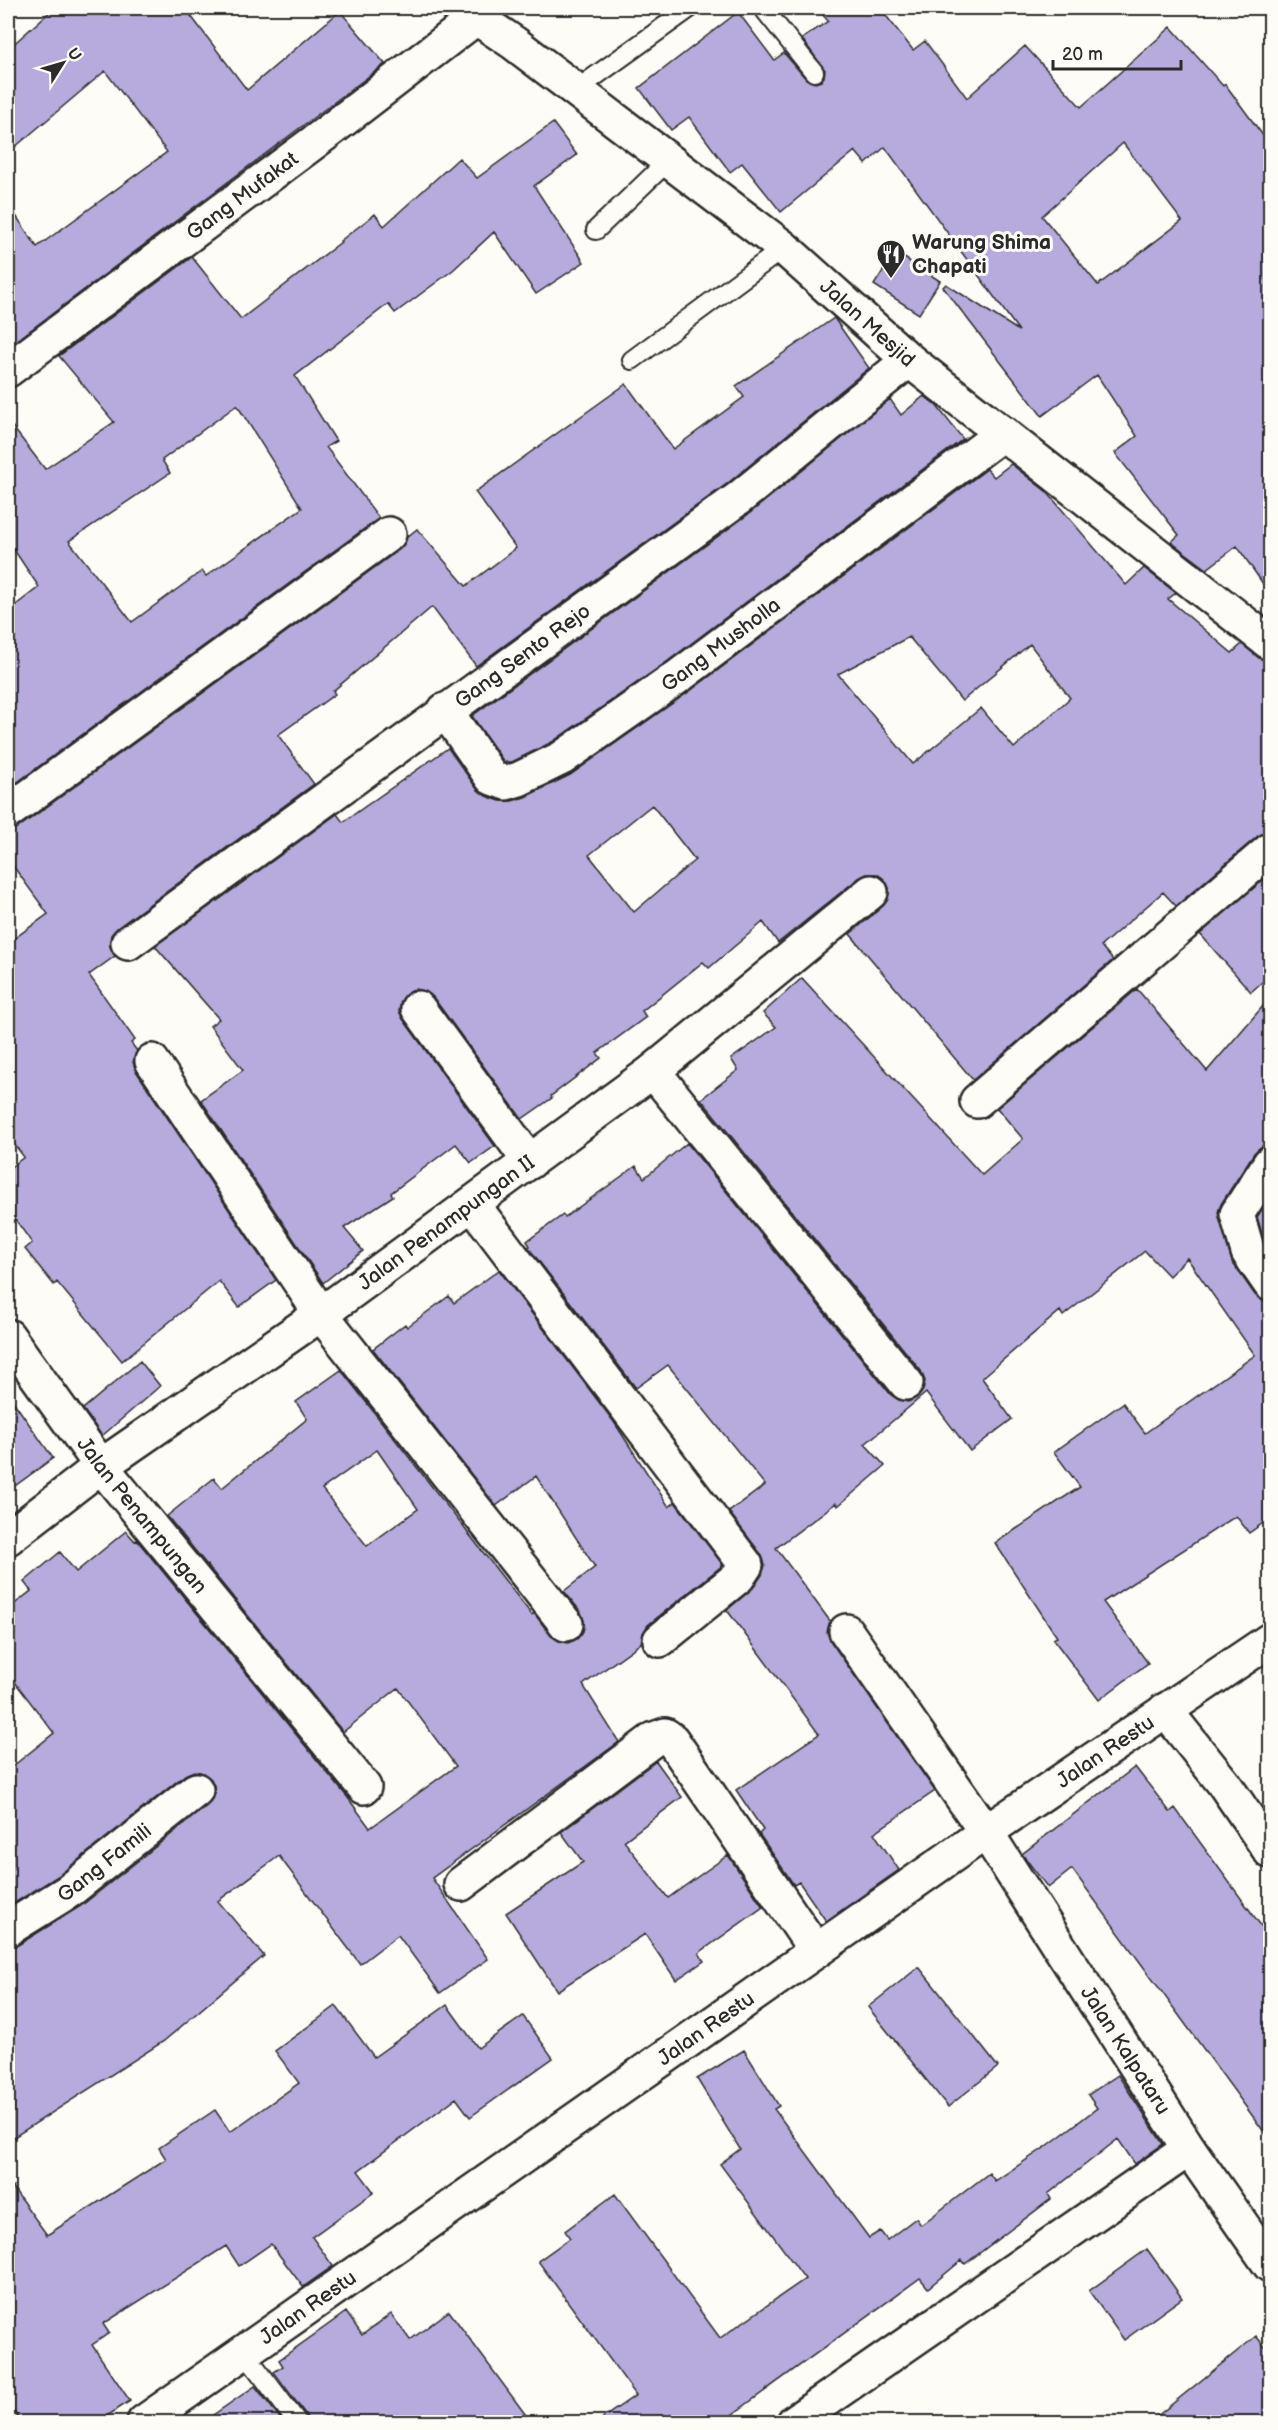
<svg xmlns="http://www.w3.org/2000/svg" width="1278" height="2430" font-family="'Balsamiq Sans',sans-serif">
<rect width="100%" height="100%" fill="#fdfcf7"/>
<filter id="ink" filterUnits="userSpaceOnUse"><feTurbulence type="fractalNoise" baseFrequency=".0167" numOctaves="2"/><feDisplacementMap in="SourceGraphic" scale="12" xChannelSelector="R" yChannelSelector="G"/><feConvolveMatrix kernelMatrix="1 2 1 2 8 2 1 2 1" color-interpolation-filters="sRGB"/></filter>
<g filter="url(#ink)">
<path fill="#b6abdc" stroke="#2b2b2b" stroke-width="1.5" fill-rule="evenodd" d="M 54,8 L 185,8 L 247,90 L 340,11 L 385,64 L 8,347 L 8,204 L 37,247 L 167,152 L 105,71 L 8,153 L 8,49 Z
M 817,8 L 880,8 L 913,50 L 925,41 L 967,98 L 1025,46 L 1081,107 L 1171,27 L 1223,86 L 1225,84 L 1270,145 L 1270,594 L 1237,546 L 1207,569 L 1171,542 L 1179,535 L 1115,453 L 1137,436 L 1097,375 L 1042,416 L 943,287 L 946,284 L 1019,331 L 885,147 L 866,164 L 855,151 L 781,212 L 742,163 L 730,172 L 689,117 L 671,130 L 639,88 L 738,12 L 774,60 L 784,53 L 806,79 L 815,83 L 821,81 L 824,77 L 825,70 L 802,39 L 828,21 ZM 1123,143 L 1182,221 L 1098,285 L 1042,216 Z
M 553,123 L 577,155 L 534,186 L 584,262 L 536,294 L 494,232 L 453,270 L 395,313 L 388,304 L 295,376 L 336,441 L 326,447 L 379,518 L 8,789 L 8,611 L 39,587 L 8,541 L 8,421 L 45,469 L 114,422 L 59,356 L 192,257 L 241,319 L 341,242 L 340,241 L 375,214 L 384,226 L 459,158 L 477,178 ZM 237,405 L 302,508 L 206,576 L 202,571 L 132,622 L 69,541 L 170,473 L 162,460 Z
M 895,252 L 940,281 L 919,314 L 874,285 Z
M 834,318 L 869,368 L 728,483 L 476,666 L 432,607 L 333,691 L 335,694 L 278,735 L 314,784 L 117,928 L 111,935 L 110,946 L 115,956 L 89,975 L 135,1040 L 131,1043 L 137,1051 L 133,1062 L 136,1071 L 276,1280 L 239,1307 L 219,1281 L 122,1361 L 57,1282 L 54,1285 L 25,1249 L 32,1243 L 8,1209 L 8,1169 L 24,1157 L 8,1136 L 8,943 L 48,914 L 8,859 L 8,830 L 19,827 L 400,549 L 407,537 L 417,529 L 466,586 L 516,548 L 475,492 L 626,384 L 673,449 L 744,397 L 736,386 Z
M 924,396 L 936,405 L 963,439 L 668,661 L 552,742 L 512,762 L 504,762 L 472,716 L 750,513 L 890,399 L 901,415 Z
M 1011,464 L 1047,492 L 1126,585 L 1144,568 L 1176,593 L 1168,599 L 1232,653 L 1242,644 L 1259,658 L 1270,661 L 1270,832 L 1258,836 L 1176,906 L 1163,892 L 1101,946 L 1113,960 L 973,1080 L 850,934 L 883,906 L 888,899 L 889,888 L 885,880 L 877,874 L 867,874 L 859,878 L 778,943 L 763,922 L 709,968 L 703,962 L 642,1011 L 646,1017 L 597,1053 L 601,1058 L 551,1096 L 552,1098 L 522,1119 L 433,997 L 425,991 L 415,989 L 407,993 L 401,1001 L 399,1011 L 403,1019 L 495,1146 L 471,1163 L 456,1144 L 391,1193 L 393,1196 L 344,1228 L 363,1251 L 323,1283 L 201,1100 L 243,1070 L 210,1026 L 219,1019 L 155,946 L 337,814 L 343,822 L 448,748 L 477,789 L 486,796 L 500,801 L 512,801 L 525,797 L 570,775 L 690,691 L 987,469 L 994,477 ZM 909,637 L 962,701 L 1030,644 L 1070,698 L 1014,748 L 981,708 L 913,764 L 838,674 ZM 652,805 L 695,860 L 634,912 L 589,855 Z
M 1270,874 L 1270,975 L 1251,992 L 1200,934 Z
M 802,978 L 982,1175 L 1023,1139 L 997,1108 L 1137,989 L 1207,1071 L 1270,998 L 1270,1144 L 1262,1146 L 1254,1153 L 1221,1204 L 1218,1212 L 1232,1262 L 1255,1295 L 1270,1305 L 1270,1518 L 1249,1533 L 1236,1516 L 1103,1602 L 1148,1663 L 1099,1700 L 1053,1639 L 1057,1637 L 995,1543 L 1080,1487 L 1054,1452 L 1123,1403 L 1145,1433 L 1255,1355 L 1187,1258 L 1169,1276 L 1145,1251 L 1063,1316 L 1060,1311 L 982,1378 L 1012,1419 L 970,1451 L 926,1393 L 865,1444 L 885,1466 L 838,1506 L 836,1503 L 776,1548 L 830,1621 L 827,1632 L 831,1642 L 935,1791 L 874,1833 L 899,1870 L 826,1921 L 799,1882 L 794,1885 L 759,1834 L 763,1830 L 736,1790 L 819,1734 L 727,1610 L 753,1588 L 762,1575 L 765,1565 L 761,1554 L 729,1512 L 765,1485 L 668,1365 L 636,1388 L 528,1247 L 530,1246 L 527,1241 L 563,1215 L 565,1217 L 636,1166 L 644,1178 L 687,1143 L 891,1395 L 899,1400 L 908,1402 L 918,1397 L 923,1390 L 925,1381 L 921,1371 L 701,1099 L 738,1070 L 731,1059 L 776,1027 L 763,1013 Z
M 1270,1197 L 1270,1234 L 1264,1240 L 1257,1217 Z
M 499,1270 L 614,1422 L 669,1507 L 675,1502 L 723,1565 L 648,1625 L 643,1633 L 641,1643 L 583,1685 L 619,1742 L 432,1878 L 488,1959 L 440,1993 L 398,1935 L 360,1964 L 279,1856 L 218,1901 L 264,1956 L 164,2041 L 8,2141 L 8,1948 L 18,1945 L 81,1906 L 208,1805 L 213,1797 L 215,1788 L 211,1779 L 203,1773 L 194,1771 L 185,1775 L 58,1876 L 8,1907 L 8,1770 L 54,1733 L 8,1673 L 8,1609 L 31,1591 L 24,1582 L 60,1552 L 76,1572 L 126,1531 L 135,1541 L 137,1540 L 348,1798 L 370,1828 L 456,1766 L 398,1688 L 343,1732 L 167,1516 L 214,1478 L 222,1488 L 307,1419 L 296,1402 L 341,1370 L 532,1615 L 534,1613 L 551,1636 L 559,1641 L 568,1643 L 577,1639 L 583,1631 L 584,1621 L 581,1612 L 564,1591 L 595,1567 L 536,1476 L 496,1506 L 373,1349 L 405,1324 L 407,1327 L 449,1296 L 454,1303 ZM 377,1450 L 418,1509 L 367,1546 L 322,1489 Z
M 140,1361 L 160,1386 L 102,1436 L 83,1409 Z
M 8,1394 L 53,1458 L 8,1491 Z
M 656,1761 L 682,1797 L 624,1841 L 668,1898 L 728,1855 L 763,1907 L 699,1953 L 704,1961 L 676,1980 L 645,1934 L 557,1991 L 506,1913 L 583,1862 L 561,1832 Z
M 1135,1767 L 1170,1812 L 1175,1808 L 1270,1938 L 1270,2140 L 1072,1869 L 1048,1888 L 1022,1854 Z
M 919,1967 L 998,2067 L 948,2107 L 868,2007 Z
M 447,2005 L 478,2048 L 523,2016 L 553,2058 L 470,2117 L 456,2098 L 358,2171 L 374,2192 L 312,2237 L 333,2266 L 303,2287 L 271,2244 L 239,2266 L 226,2246 L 103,2324 L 109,2333 L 92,2345 L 130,2401 L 98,2422 L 21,2422 L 8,2403 L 8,2181 L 47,2235 L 166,2159 L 159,2148 L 215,2110 L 230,2132 L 299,2083 L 275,2051 L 336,2006 L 374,2057 Z
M 744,2050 L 779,2106 L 774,2109 L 869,2238 L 880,2231 L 887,2240 L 916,2218 L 921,2225 L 989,2173 L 995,2181 L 1047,2146 L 1097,2108 L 1088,2095 L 1118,2075 L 1163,2144 L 1135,2164 L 1118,2139 L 1048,2194 L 1051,2199 L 965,2264 L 962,2260 L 928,2288 L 920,2278 L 722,2422 L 597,2422 L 636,2395 L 538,2261 L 570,2238 L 565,2231 L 615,2194 L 720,2338 L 805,2279 L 720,2164 L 740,2149 L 697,2079 Z
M 1147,2249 L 1182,2298 L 1124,2340 L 1089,2291 Z
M 449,2311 L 531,2422 L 308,2422 L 306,2415 L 274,2372 L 283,2366 L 279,2360 L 346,2312 L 362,2335 L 391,2314 L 410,2340 Z
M 1256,2336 L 1270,2353 L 1270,2422 L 1150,2422 Z
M 255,2386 L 283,2422 L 203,2422 Z"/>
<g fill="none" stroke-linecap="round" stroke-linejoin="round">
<g stroke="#2b2b2b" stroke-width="22">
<path id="service" d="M 763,8 L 814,72
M 576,90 L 690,8
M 596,230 L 668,161
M 632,360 L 784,248
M 244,2352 L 297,2422"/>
</g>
<g stroke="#2b2b2b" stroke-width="38">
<g id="minor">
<path id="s1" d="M 462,8 L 514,43 L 784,248 L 909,360 L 1270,643"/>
<path id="s2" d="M 8,370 L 325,134 L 476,18"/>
<path id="s3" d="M 445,710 L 492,778 L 506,783 L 519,779 L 562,758 L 679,676 L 1003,433"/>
<path d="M 8,812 L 389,534"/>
<path id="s4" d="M 128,943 L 739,498 L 909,360"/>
<path d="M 418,1008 L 530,1162"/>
<path d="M 152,1061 L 321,1314 L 566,1624"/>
<path d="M 653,1071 L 906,1383"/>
<path d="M 977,1101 L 1270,850"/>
<path d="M 1270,1163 L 1237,1214 L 1248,1252 L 1270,1284"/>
<path d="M 473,1205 L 746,1565 L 738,1577 L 660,1640"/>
<path id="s5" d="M 8,1336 L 101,1466 L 364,1787"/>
<path id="s6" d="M 8,1538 L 101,1466 L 321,1314 L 653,1071 L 871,892"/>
<path id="s7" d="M 846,1631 L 986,1832 L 1189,2149 L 1270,2265"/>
<path d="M 1165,1710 L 1225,1785 L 1270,1851"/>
<path d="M 461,1884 L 654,1739 L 665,1735 L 672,1740 L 816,1951"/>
<path id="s8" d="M 8,1929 L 69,1891 L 196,1790"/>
<path id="s9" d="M 144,2422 L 986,1832 L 1270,1640"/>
<path d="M 794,2422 L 1189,2149"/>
</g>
</g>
<use href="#service" stroke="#fdfcf7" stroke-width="18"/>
<use href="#minor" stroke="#fdfcf7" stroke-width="33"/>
</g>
</g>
<defs>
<g id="restaurant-pin" transform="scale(1.5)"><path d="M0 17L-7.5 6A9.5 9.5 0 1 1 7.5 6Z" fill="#2b2b2b" stroke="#fdfcf7"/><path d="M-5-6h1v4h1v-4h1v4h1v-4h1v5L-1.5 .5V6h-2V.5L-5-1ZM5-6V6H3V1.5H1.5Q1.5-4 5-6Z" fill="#fff"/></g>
</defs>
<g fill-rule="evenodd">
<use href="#restaurant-pin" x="891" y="254"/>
</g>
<g text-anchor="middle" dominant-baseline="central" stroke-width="6" stroke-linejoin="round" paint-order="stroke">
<g font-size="21" fill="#2b2b2b" stroke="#fdfcf7">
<text stroke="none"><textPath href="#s2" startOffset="292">Gang Mufakat</textPath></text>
<text stroke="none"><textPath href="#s1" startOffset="514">Jalan Mesjid</textPath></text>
<text stroke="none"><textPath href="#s3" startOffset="354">Gang Musholla</textPath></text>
<text stroke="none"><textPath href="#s4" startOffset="488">Gang Sento Rejo</textPath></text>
<text stroke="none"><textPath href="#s6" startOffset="540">Jalan Penampungan II</textPath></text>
<text stroke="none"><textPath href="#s5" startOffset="224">Jalan Penampungan</textPath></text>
<text stroke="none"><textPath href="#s9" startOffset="1172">Jalan Restu</textPath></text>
<text stroke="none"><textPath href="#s8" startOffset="117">Gang Famili</textPath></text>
<text stroke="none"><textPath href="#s9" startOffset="686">Jalan Restu</textPath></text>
<text stroke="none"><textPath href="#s7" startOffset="504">Jalan Kalpataru</textPath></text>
<text stroke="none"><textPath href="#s9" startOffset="200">Jalan Restu</textPath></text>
</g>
<g font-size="21" font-weight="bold" fill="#2b2b2b" stroke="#fdfcf7" text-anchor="start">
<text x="912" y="242">Warung Shima<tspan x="912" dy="24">Chapati</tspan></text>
</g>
</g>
<rect width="1278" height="2430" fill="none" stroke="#fdfcf7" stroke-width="30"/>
<rect x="15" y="15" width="1248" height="2400" fill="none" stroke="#2b2b2b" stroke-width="2" filter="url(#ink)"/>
<g transform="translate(63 63) rotate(53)" stroke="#fdfcf7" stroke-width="4.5" paint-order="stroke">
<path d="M0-4.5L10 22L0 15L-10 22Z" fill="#2b2b2b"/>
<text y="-9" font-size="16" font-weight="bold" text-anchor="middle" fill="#2b2b2b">U</text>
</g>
<path d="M1053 60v9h128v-9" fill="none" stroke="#2b2b2b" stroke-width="3"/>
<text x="1062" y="60" font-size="18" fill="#2b2b2b" stroke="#fdfcf7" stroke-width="4.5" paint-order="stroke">20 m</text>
</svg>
